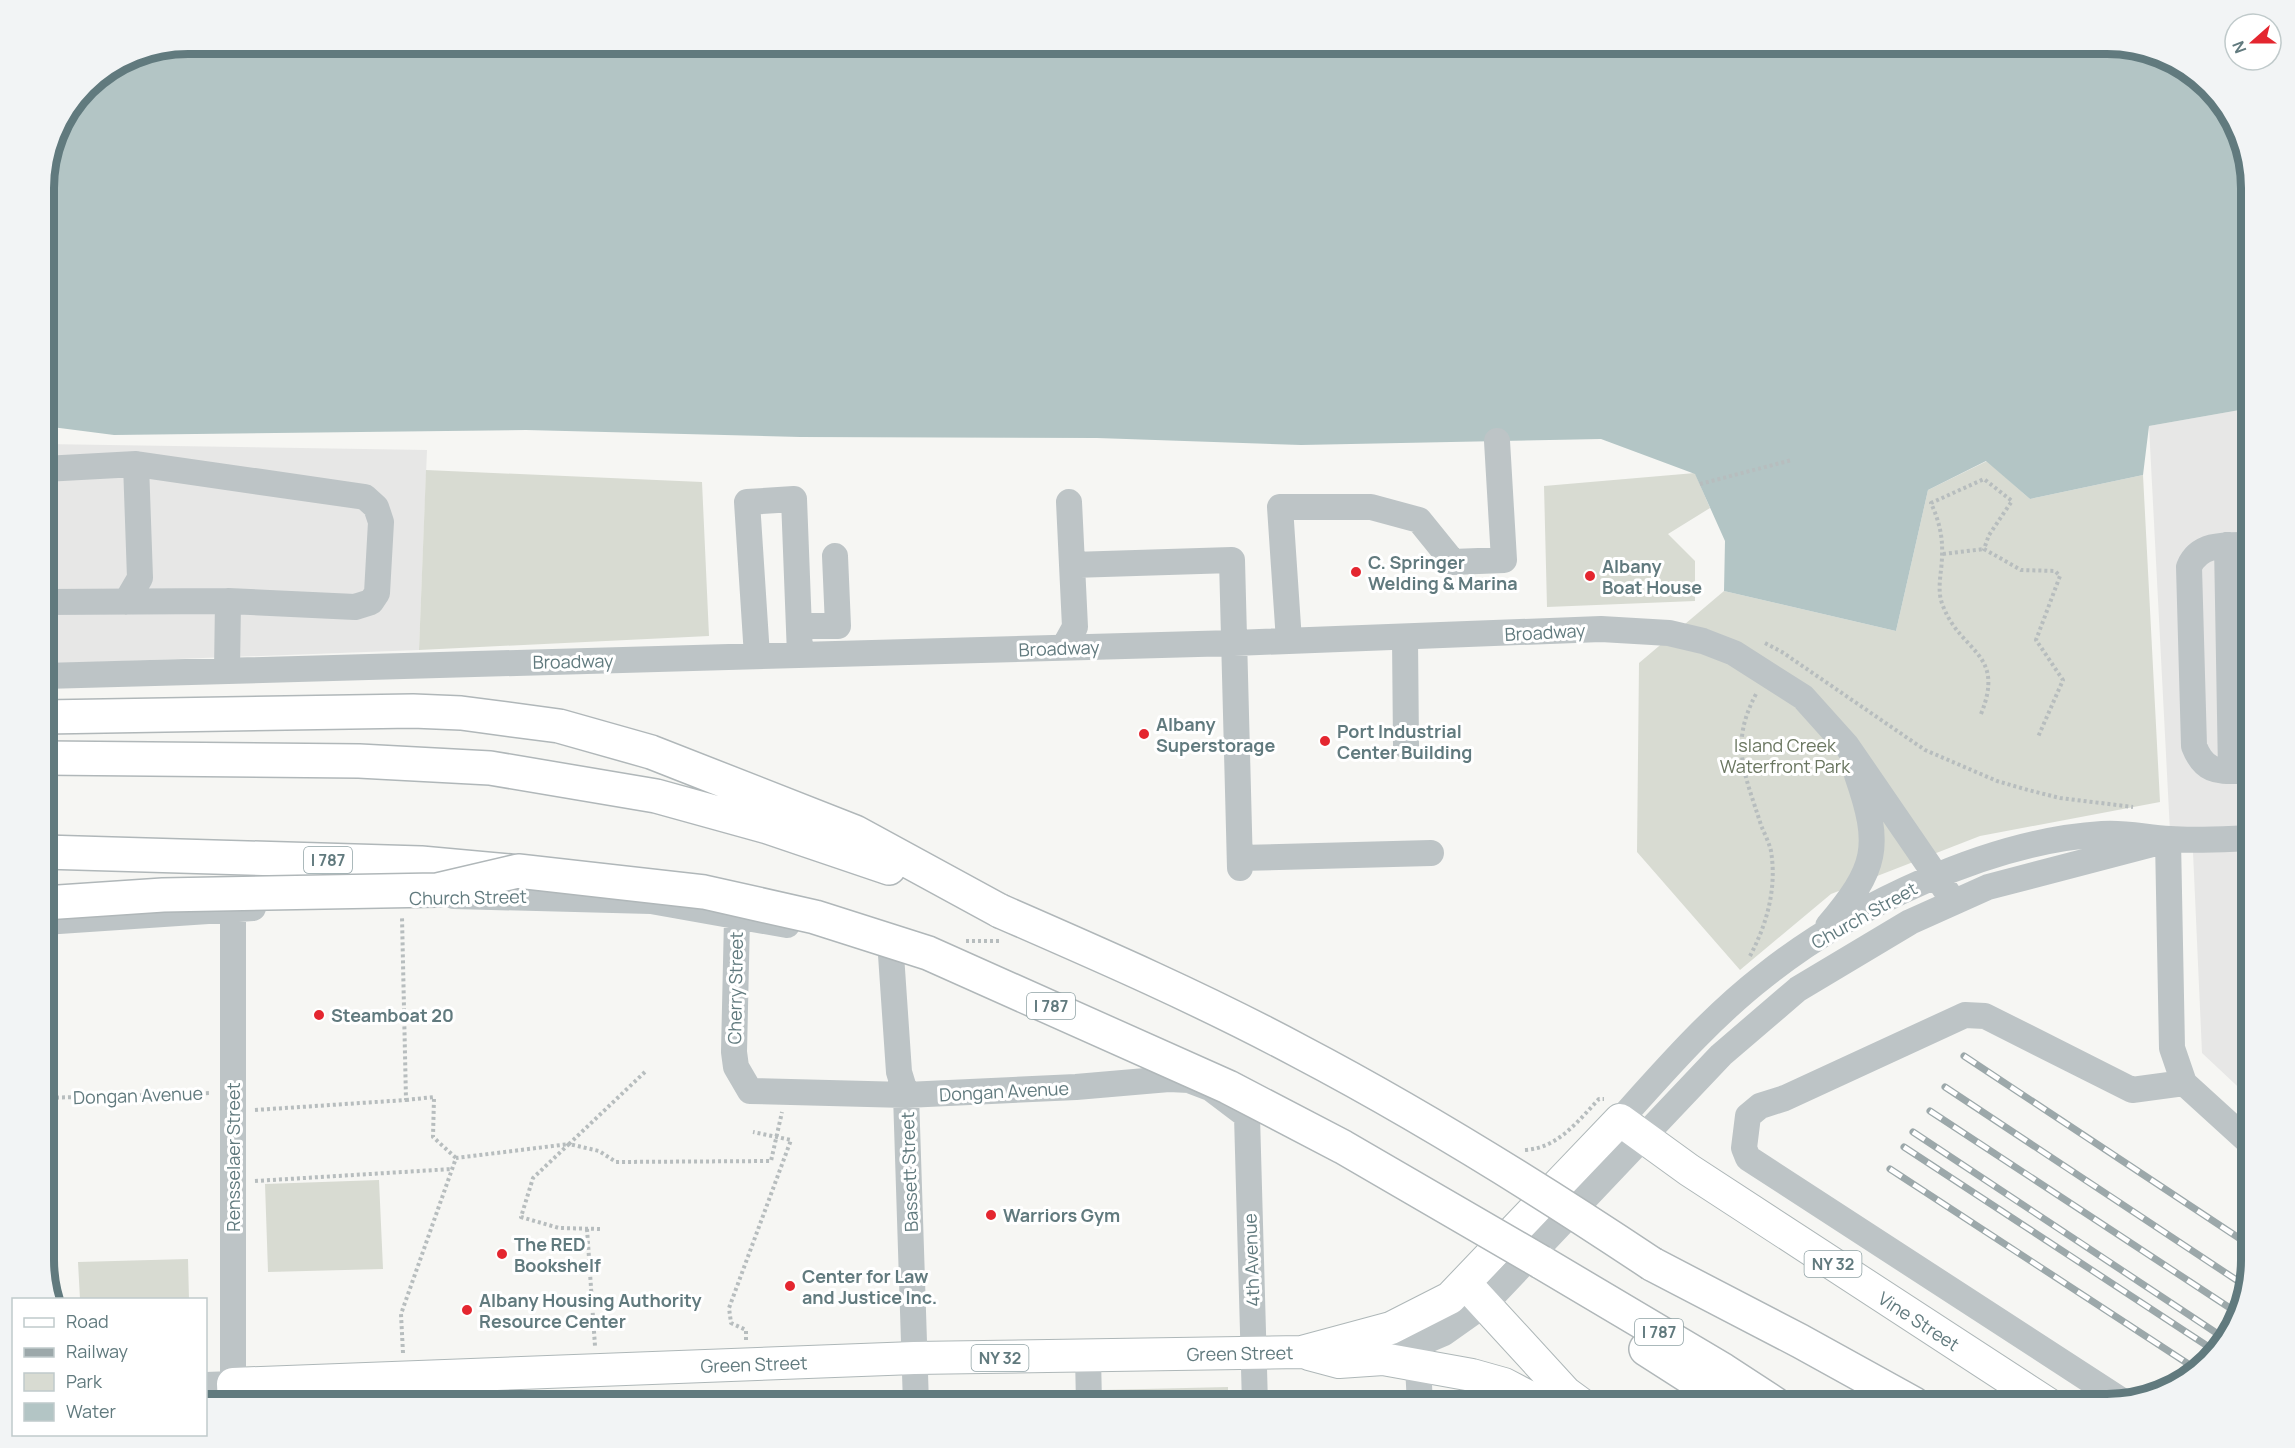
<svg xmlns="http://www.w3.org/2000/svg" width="2295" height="1448" font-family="Manrope,sans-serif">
<rect width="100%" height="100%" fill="#f6f6f3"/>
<path fill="#e7e7e6" d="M 2251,408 L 2251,1099 L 2202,1053 L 2193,852 L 2171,851 L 2149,426 Z
M 44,444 L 427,450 L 419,650 L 44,664 Z"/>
<path fill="#d8dbd2" d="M 1987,461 L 2030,499 L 2143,475 L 2160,802 L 1980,836 L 1831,894 L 1740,970 L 1637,852 L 1639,663 L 1724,591 L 1896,631 L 1928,490 Z
M 426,470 L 702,482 L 709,636 L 419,650 Z
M 1695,473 L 1710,508 L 1668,534 L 1695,561 L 1695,601 L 1547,607 L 1544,486 Z
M 379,1180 L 383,1269 L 268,1272 L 265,1184 Z
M 188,1259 L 189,1299 L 80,1299 L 78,1262 Z
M 1228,1387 L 1228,1404 L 1102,1404 L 1102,1390 Z"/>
<path fill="#b3c5c5" d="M 188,44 L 2107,44 L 2187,68 L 2232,116 L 2251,188 L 2251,408 L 2149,426 L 2143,475 L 2030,499 L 1986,461 L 1928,490 L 1896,631 L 1724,591 L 1725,541 L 1695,474 L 1601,439 L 1301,445 L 1097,438 L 800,437 L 526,430 L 114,435 L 44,426 L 44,179 L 58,124 L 86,86 L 133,54 Z"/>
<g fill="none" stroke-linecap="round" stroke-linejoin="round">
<g stroke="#aeb7b8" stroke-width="34">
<path id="major" d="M 1465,1283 L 1566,1393 L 1581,1404
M 1309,1354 L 1339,1362 L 1383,1359 L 1472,1375 L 1504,1384 L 1542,1404
M 234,1404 L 233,1384 L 914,1358 L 1302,1352 L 1391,1328 L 1450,1298 L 1620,1120 L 1689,1170 L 2048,1404"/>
</g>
<g stroke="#b0b7b9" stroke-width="36">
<path id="highway" d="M 44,717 L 413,711 L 461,713 L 559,726 L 651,752 L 855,832 L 1000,911
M 44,758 L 359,761 L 490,768 L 656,796 L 768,827 L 889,868
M 44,852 L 421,863 L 510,871
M 1541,1262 L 1723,1370 L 1775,1404
M 1652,1264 L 1800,1341 L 1914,1404
M 1646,1349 L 1732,1404"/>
</g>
<path stroke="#b7bdbe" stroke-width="4" stroke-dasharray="3 3" stroke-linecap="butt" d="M 1700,484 L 1792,460
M 1943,554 L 1984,549
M 1765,643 L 1782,652 L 1925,750 L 1997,781 L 2028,790 L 2060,798 L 2133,807
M 1981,714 C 2006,652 1961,653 1943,606 C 1936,590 1942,572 1942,556 C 1943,536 1939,521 1931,503 L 1984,479 L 2012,501 L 1989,535 L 1984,549 L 2021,570 L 2055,571 L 2060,576 L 2036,640 L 2063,680 L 2038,737
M 966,941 L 1001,941
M 1750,956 C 1767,924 1777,888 1771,851 C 1769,842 1764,833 1761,825 C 1745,774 1729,745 1756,694
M 44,1098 L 211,1093
M 406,1100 L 434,1097 L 433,1137 L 456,1158
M 255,1110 L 406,1100 L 402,917
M 1525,1150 C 1558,1148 1577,1122 1599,1099 L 1604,1099
M 255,1181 L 452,1169
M 587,1229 L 595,1346
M 600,1229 L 559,1228 L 521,1217 L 533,1178 L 569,1144 L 599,1151 L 616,1162 L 771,1161 L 782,1112
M 746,1340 L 746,1330 L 731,1323 L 729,1308 L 791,1140 L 753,1132
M 403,1353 L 401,1314 L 456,1158 L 569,1144 L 647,1070
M 570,1396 L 571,1404"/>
<path stroke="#bdc4c6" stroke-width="26" d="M 44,469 L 136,464 L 365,497 L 376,507 L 381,522 L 377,593 L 371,602 L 355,607 L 228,601 L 227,671
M 2227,545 L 2231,771
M 2251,545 C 2228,545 2199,542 2189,567 L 2194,746 C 2206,777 2223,770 2251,771
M 1072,565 L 1232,560 L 1240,868
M 44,602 L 228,601
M 126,602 L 140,578 L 136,464
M 799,626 L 838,626 L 835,556
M 1405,638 L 1406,746
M 1289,641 L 1280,507 L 1371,507 L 1419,520 L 1453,562 L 1504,560 L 1497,441
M 1064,647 L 1075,627 L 1069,502
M 757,656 L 747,502 L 794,499 L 800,655
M 44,676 L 1234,643 L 1601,629 L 1669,633 L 1703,641 L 1734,653 L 1803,697 L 1847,746 L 1954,902
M 2168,840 L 2172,1048 L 2184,1083 L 2251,1144
M 1240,858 L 1431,853
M 454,896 L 651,901 L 787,925
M 737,918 L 734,1052 L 736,1067 L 750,1091 L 906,1095 L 1076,1087 L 1169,1079 L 1189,1080 L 1210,1088 L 1247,1116 L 1255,1404
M 44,922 L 253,908
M 1828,926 C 1877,868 1882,847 1857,775
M 874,938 L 890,940 L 899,1072 L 906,1095 L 916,1404
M 1620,1120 C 1665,1070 1710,1018 1764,976 C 1852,906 1989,841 2102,834 C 2126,832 2147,838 2170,839 C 2197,841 2224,839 2251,838
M 1088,1356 L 1089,1404
M 1383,1359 L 1444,1333 L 1485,1304 L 1721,1055 L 1798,989 L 1910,922 L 1988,887 L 2168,840
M 1418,1366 L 1420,1404
M 206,1385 L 233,1384 L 233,910
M 2122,1401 L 1748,1158 L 1744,1148 L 1748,1116 L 1760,1106 L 1785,1098 L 1965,1015 L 1985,1016 L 2132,1090 L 2184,1083"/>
<use href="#major" stroke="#fff" stroke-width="32"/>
<use href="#highway" stroke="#fff" stroke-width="33"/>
<g stroke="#9ca8aa" stroke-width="7">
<path id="rail" d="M 1964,1056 L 2251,1246
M 1945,1087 L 2244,1285
M 1930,1111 L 2236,1312
M 1913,1132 L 2227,1340
M 1904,1147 L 2215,1351
M 1890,1169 L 2196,1369"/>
</g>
<use href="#rail" stroke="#fff" stroke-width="4.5" stroke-dasharray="14" stroke-linecap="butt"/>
<g stroke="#b0b7b9" stroke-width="36" stroke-linecap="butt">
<path id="highway-bridge" d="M 44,903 L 163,895 L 437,890 L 518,871 L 704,892 L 815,917 L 928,953 L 1228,1087 L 1343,1147 L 1541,1262
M 1000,911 C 1101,955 1202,999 1299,1051 C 1421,1115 1538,1188 1652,1264"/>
</g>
<use href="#highway-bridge" stroke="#fff" stroke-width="33"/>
</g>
<g fill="#e4262f" stroke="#fff" stroke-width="2">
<circle cx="1356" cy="572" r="6"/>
<circle cx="1590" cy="576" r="6"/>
<circle cx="1144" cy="734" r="6"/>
<circle cx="1325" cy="741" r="6"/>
<circle cx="319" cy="1015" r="6"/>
<circle cx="991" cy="1215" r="6"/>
<circle cx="502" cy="1254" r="6"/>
<circle cx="790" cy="1286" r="6"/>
<circle cx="467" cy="1310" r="6"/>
</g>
<g text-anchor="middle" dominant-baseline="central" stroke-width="6" stroke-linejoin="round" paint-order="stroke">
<g fill="#fff" stroke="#90a2a5" stroke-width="1.5">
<rect x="304" y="847" width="48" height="26" rx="4.5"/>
<rect x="1027" y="993" width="48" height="26" rx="4.5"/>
<rect x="1804.5" y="1251" width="57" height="26" rx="4.5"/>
<rect x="1635" y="1319" width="48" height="26" rx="4.5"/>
<rect x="971.5" y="1345" width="57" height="26" rx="4.5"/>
</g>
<g font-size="16" font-weight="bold" fill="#617a7e">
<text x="328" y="860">I 787</text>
<text x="1051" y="1006">I 787</text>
<text x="1833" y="1264">NY 32</text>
<text x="1659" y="1332">I 787</text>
<text x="1000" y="1358">NY 32</text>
</g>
<g font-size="18" font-weight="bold" fill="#617a7e" stroke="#fff" text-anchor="start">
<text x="1368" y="562">C. Springer<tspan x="1368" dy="21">Welding &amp; Marina</tspan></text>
<text x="1602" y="566">Albany<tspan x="1602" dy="21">Boat House</tspan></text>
<text x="1156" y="724">Albany<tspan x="1156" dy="21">Superstorage</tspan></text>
<text x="1337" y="731">Port Industrial<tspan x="1337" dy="21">Center Building</tspan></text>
<text x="331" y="1015">Steamboat 20</text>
<text x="1003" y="1215">Warriors Gym</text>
<text x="514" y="1244">The RED<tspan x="514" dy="21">Bookshelf</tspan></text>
<text x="802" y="1276">Center for Law<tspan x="802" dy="21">and Justice Inc.</tspan></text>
<text x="479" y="1300">Albany Housing Authority<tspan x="479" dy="21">Resource Center</tspan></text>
</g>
<g font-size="18" fill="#617a7e" stroke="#fff">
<text transform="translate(1545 632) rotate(-3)">Broadway</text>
<text transform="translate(1059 648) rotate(-2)">Broadway</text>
<text transform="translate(573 661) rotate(-1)">Broadway</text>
<text transform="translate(468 897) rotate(-1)">Church Street</text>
<text transform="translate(1864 915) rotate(-29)">Church Street</text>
<text transform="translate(735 988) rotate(-89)">Cherry Street</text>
<text transform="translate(1004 1091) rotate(-3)">Dongan Avenue</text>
<text transform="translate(138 1095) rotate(-2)">Dongan Avenue</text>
<text transform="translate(233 1157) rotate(-90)">Rensselaer Street</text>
<text transform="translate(909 1172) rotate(-92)">Bassett Street</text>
<text transform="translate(1251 1260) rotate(-92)">4th Avenue</text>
<text transform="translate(1919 1321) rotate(33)">Vine Street</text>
<text transform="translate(1240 1353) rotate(-1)">Green Street</text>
<text transform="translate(754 1364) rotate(-2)">Green Street</text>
</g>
<g font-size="18" fill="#6a7660" stroke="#fff">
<text x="1785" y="745">Island Creek<tspan x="1785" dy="21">Waterfront Park</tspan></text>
</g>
</g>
<path d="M0 0H2295V1448H0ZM188 54H2107A134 134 0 0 1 2241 188V1260A134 134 0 0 1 2107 1394H188A134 134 0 0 1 54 1260V188A134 134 0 0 1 188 54Z" fill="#f2f4f5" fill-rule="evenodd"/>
<path fill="none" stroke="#617a7e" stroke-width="8" d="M188 54H2107A134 134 0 0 1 2241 188V1260A134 134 0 0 1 2107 1394H188A134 134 0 0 1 54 1260V188A134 134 0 0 1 188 54Z"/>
<rect x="12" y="1298" width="195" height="138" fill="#ffffff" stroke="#c0cacb" stroke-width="1.5"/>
<rect x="24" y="1318" width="30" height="9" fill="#ffffff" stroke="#c0cacb" stroke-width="1.5"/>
<text x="66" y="1328" font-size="18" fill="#617a7e">Road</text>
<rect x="24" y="1348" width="30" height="9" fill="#9ca8aa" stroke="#c0cacb" stroke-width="1.5"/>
<text x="66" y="1358" font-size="18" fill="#617a7e">Railway</text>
<rect x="24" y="1373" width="30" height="18" fill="#d8dbd2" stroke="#c0cacb" stroke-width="1.5"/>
<text x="66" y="1388" font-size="18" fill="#617a7e">Park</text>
<rect x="24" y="1403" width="30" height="18" fill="#b3c5c5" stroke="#c0cacb" stroke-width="1.5"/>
<text x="66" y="1418" font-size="18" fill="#617a7e">Water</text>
<g transform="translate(2253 42) rotate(249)"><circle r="28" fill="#ffffff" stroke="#c0cacb" stroke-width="1.5"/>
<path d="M0-4.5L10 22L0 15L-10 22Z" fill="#e4262f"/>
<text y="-9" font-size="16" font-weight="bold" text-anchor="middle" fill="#617a7e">N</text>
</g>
</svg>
